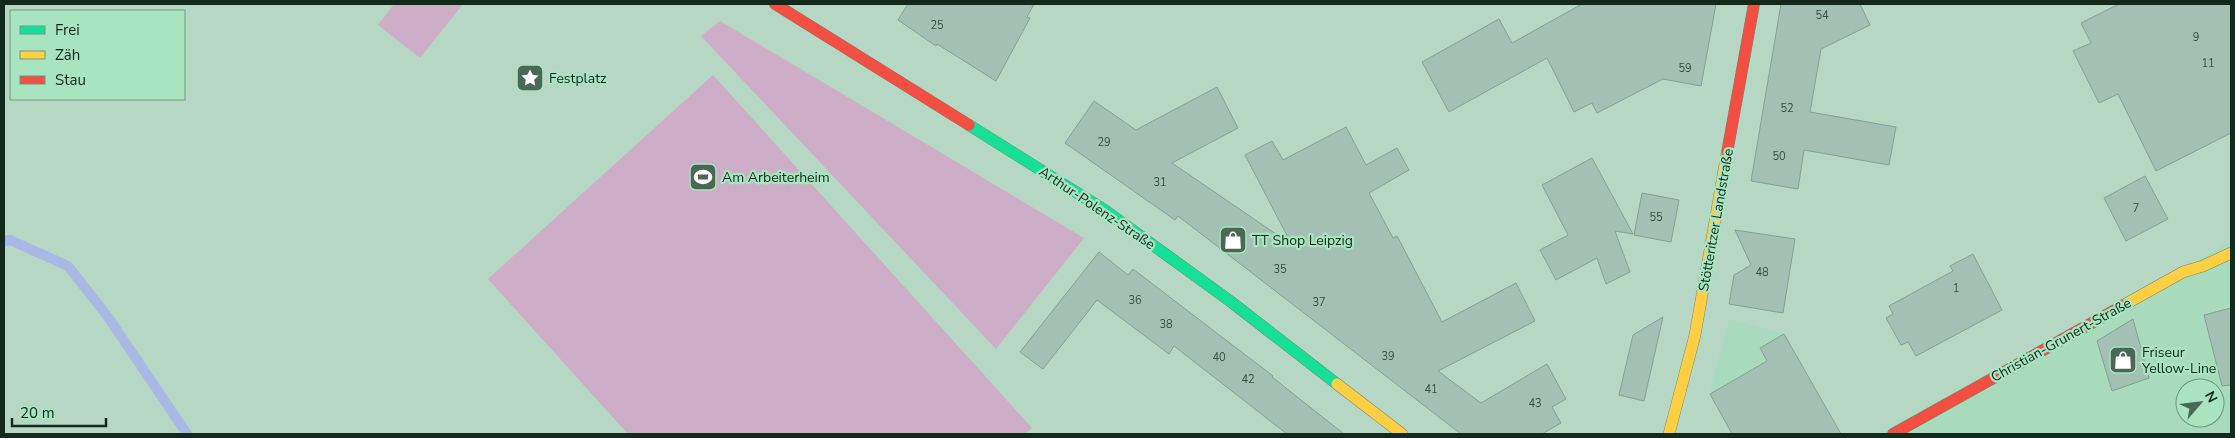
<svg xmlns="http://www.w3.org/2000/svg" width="2235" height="438" font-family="'Nunito Sans',sans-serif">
<rect width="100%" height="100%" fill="#b6d7c3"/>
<path fill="#a7dbbc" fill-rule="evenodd" d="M 2231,242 L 2231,434 L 1878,434 L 2060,333 ZM 2185,388 L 2215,388 L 2215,418 L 2185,418 Z
M 1729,319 L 1784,334 L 1841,434 L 1732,434 L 1710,394 Z"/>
<path fill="#ceadc7" d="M 394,4 L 463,4 L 420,58 L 378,25 Z
M 720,21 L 1084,238 L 996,349 L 701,36 Z
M 713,75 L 1032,428 L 1025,434 L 628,434 L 488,279 Z"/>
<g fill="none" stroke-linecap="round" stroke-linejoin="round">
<path stroke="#a8b9e5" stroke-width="10" d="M 4,241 L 10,240 L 68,266 L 108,317 L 187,434"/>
</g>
<path fill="#a3c0b4" stroke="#84a295" d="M 908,4 L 1034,4 L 1027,17 L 1030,18 L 996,81 L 937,44 L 936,46 L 898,20 Z
M 1582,4 L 1716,4 L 1701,86 L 1663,79 L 1597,113 L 1592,103 L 1574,112 L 1547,58 L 1449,112 L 1422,62 L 1499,19 L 1512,43 Z
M 1781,4 L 1860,4 L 1870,25 L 1821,49 L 1810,112 L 1896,127 L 1889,165 L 1804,150 L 1798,189 L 1751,181 Z
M 2119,4 L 2231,4 L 2231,133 L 2156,171 L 2118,94 L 2099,103 L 2073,51 L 2091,43 L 2081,23 Z
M 1217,87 L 1238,128 L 1172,163 L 1292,245 L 1245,155 L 1272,141 L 1283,160 L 1346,127 L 1366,165 L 1397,148 L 1409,170 L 1369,193 L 1393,238 L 1397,236 L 1442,322 L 1516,283 L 1535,321 L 1438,371 L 1481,403 L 1547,364 L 1566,399 L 1552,407 L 1561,423 L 1542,434 L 1461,434 L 1178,216 L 1175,220 L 1065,143 L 1094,101 L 1136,130 Z
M 1592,158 L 1633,234 L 1615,231 L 1630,272 L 1606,284 L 1597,258 L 1556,280 L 1540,250 L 1568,235 L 1542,185 Z
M 2145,176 L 2168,219 L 2126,241 L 2104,198 Z
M 1642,193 L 1679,200 L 1671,242 L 1634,235 Z
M 1735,230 L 1795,239 L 1783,313 L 1729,304 L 1734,275 L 1751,265 Z
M 1099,252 L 1128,275 L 1133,269 L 1273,376 L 1272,377 L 1344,434 L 1287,434 L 1174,346 L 1169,354 L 1097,300 L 1043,369 L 1020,352 Z
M 1973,254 L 2002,310 L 1916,356 L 1908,342 L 1901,345 L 1886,318 L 1893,314 L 1889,306 L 1953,271 L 1950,266 Z
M 2231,308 L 2231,385 L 2222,386 L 2204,315 Z
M 1663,317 L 1644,401 L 1619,395 L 1633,335 Z
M 2133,319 L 2149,378 L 2112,391 L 2097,341 Z
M 1784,334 L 1841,434 L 1732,434 L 1710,394 L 1767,361 L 1760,348 Z"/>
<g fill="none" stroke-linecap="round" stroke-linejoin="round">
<g stroke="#708a7c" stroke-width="12">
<path id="fast" d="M 969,125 L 1106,211 L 1230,301 L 1337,384"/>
</g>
<g stroke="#708a7c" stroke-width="12">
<path id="slow" d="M 2124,305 L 2183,272 L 2203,266 L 2231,253
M 1337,384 L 1402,434
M 1669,434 L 1695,335 L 1727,153"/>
</g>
<g stroke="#708a7c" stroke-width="12">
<path id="jam" d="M 775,4 L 969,125
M 1727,153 L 1754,4
M 1893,434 L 2124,305"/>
</g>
<use href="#fast" stroke="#16e098" stroke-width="11"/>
<use href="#slow" stroke="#ffcf43" stroke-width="11"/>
<use href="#jam" stroke="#f24e42" stroke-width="11"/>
</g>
<defs>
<g id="sight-square" transform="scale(1.4375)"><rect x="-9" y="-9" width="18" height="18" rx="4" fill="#4b6756" stroke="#a9e4c0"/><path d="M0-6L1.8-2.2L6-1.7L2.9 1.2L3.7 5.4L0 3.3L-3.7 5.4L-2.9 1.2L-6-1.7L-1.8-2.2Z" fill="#fff"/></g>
<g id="stadium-square" transform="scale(1.4375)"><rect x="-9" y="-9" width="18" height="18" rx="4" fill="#4b6756" stroke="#a9e4c0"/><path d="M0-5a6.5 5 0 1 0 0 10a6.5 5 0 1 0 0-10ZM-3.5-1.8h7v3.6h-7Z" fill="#fff"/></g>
<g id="shop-square" transform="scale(1.4375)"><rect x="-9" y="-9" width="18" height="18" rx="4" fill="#4b6756" stroke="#a9e4c0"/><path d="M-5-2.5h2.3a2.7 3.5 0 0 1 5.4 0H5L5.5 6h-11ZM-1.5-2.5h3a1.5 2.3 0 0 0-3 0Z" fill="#fff"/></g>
</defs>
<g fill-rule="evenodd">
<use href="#sight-square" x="530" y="78"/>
<use href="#stadium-square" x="703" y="177"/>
<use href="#shop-square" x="1233" y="240"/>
<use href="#shop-square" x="2123" y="360"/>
</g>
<g text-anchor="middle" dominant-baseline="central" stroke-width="4.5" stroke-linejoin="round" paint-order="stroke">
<g font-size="11" fill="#365042">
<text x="1822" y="15">54</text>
<text x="937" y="25">25</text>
<text x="2196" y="37">9</text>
<text x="2208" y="63">11</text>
<text x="1685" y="68">59</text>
<text x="1787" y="108">52</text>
<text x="1104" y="142">29</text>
<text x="1779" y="156">50</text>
<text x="1160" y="182">31</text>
<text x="2136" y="208">7</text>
<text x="1656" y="217">55</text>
<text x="1280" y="269">35</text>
<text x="1762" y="272">48</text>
<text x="1956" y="288">1</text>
<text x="1135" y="300">36</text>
<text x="1319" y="302">37</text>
<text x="1166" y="324">38</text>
<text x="1388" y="356">39</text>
<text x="1219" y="357">40</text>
<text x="1248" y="379">42</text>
<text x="1431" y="389">41</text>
<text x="1535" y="403">43</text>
</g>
<g font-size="14" fill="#122a1c" stroke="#a9e4c0" text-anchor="start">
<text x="549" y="78">Festplatz</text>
<text x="722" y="177">Am Arbeiterheim</text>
<text x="1252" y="240">TT Shop Leipzig</text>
<text x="2142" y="352">Friseur<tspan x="2142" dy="16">Yellow-Line</tspan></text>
</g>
<g font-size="14" fill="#122a1c" stroke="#a9e4c0">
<text transform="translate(1097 208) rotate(34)">Arthur-Polenz-Straße</text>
<text transform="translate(1716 220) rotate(-80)">Stötteritzer Landstraße</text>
<text transform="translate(2061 340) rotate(-29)">Christian-Grunert-Straße</text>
</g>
</g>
<rect width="2235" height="438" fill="none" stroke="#122a1c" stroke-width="10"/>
<rect x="10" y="10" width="175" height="90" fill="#a9e4c0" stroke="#6d9a7e"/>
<rect x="20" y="26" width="25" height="8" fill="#16e098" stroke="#6d9a7e"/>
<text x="55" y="35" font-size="15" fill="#122a1c">Frei</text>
<rect x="20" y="51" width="25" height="8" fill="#ffcf43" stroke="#6d9a7e"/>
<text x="55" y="60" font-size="15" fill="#122a1c">Zäh</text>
<rect x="20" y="76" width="25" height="8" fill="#f24e42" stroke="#6d9a7e"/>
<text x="55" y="85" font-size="15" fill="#122a1c">Stau</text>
<g transform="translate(2200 403) rotate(62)"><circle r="24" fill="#a9e4c0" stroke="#6d9a7e"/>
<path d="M0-4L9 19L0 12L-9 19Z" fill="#4b6756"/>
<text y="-8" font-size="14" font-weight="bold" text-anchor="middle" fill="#122a1c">N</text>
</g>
<path d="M12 418v8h94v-8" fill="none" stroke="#122a1c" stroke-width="2.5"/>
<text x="20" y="418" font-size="15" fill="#122a1c" stroke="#a9e4c0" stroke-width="4" paint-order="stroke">20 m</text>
</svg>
